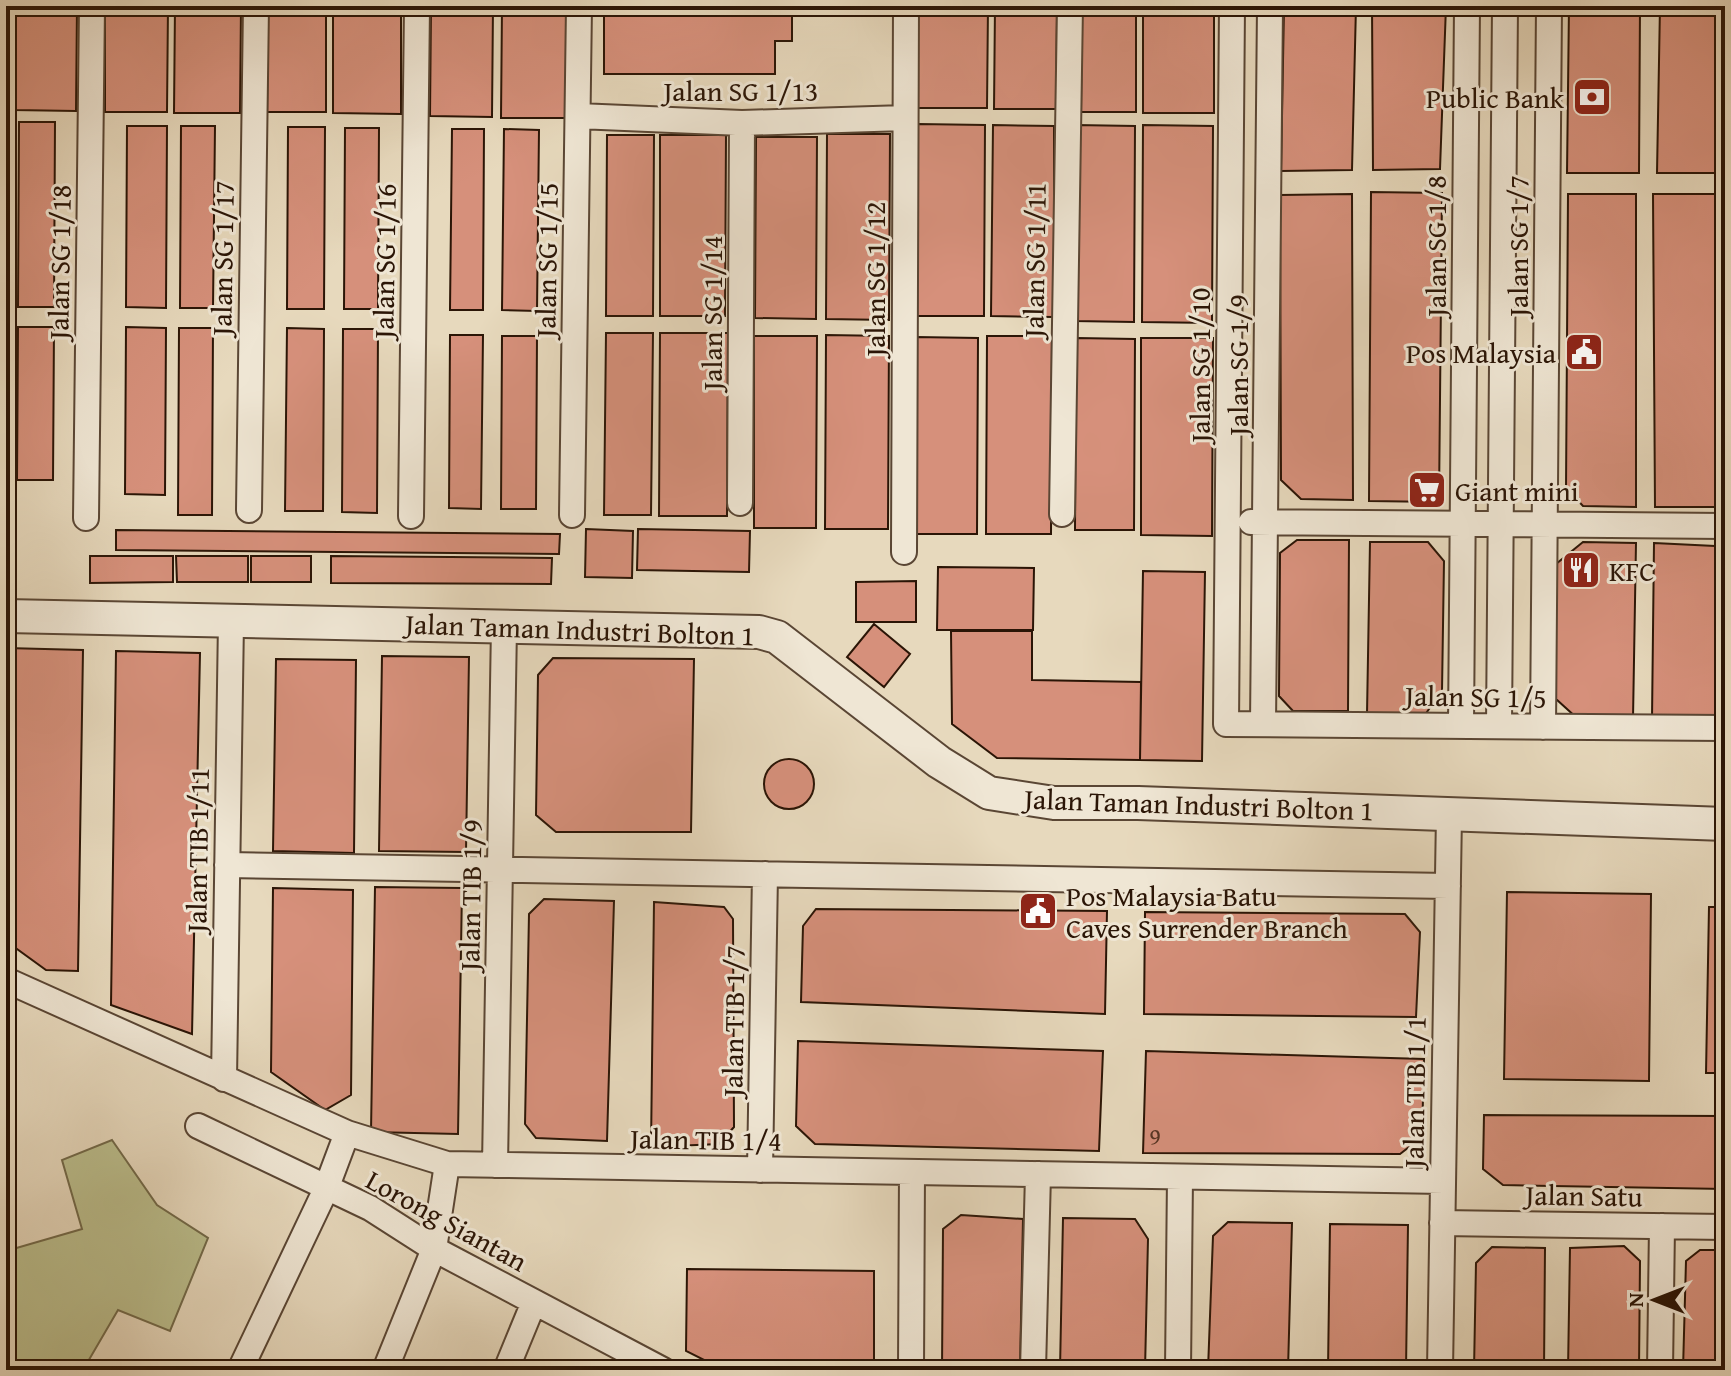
<svg xmlns="http://www.w3.org/2000/svg" width="1731" height="1376" font-family="'Gentium Book Plus',serif">
<rect width="100%" height="100%" fill="#e7d9bd"/>
<filter id="stains"><feTurbulence type="fractalNoise" baseFrequency=".0025" numOctaves="4"/><feColorMatrix values="0 0 0 0 .2 0 0 0 0 .09 0 0 0 0 .02 0 0 0 .5 -.17"/></filter>
<radialGradient id="worn" r=".72"><stop offset=".6" stop-color="#630" stop-opacity="0"/><stop offset="1" stop-color="#630" stop-opacity=".3"/></radialGradient>
<path fill="#bbbe8d" stroke="#736a4a" stroke-width="2" d="M 112,1140 L 157,1205 L 208,1238 L 170,1331 L 118,1310 L 83,1370 L 6,1370 L 6,1251 L 82,1229 L 62,1160 Z"/>
<path fill="#d6907b" stroke="#2b1506" stroke-width="2" d="M 6,6 L 7,6 L 7,109 L 6,109 Z
M 14,6 L 77,6 L 76,111 L 14,110 Z
M 105,6 L 168,6 L 167,112 L 105,112 Z
M 175,6 L 241,6 L 240,113 L 174,113 Z
M 268,6 L 326,6 L 326,112 L 267,112 Z
M 333,6 L 401,6 L 401,114 L 333,113 Z
M 431,6 L 493,6 L 492,117 L 430,116 Z
M 502,6 L 567,6 L 566,118 L 501,118 Z
M 604,6 L 792,6 L 792,41 L 775,41 L 775,74 L 604,74 Z
M 917,6 L 988,6 L 987,108 L 917,108 Z
M 995,6 L 1057,6 L 1056,109 L 994,109 Z
M 1082,6 L 1136,6 L 1136,112 L 1081,112 Z
M 1143,6 L 1214,6 L 1214,113 L 1143,113 Z
M 1284,6 L 1356,6 L 1352,170 L 1281,171 Z
M 1372,6 L 1446,6 L 1440,169 L 1373,170 Z
M 1569,6 L 1640,6 L 1639,173 L 1567,173 Z
M 1660,6 L 1725,6 L 1725,173 L 1657,173 Z
M 19,122 L 55,122 L 54,307 L 18,307 Z
M 918,124 L 985,125 L 984,316 L 916,316 Z
M 993,125 L 1054,126 L 1054,317 L 991,316 Z
M 1075,125 L 1135,126 L 1134,322 L 1074,321 Z
M 1143,125 L 1213,126 L 1212,323 L 1142,322 Z
M 127,126 L 167,126 L 166,308 L 126,307 Z
M 181,126 L 215,126 L 213,308 L 180,308 Z
M 288,127 L 325,127 L 324,309 L 287,309 Z
M 345,128 L 379,128 L 378,309 L 344,309 Z
M 452,129 L 484,129 L 483,310 L 450,310 Z
M 504,129 L 539,130 L 537,311 L 502,310 Z
M 827,134 L 890,134 L 889,320 L 826,319 Z
M 607,135 L 654,135 L 653,316 L 606,316 Z
M 660,135 L 726,135 L 725,316 L 660,316 Z
M 756,137 L 817,137 L 816,319 L 755,318 Z
M 1371,192 L 1442,193 L 1439,502 L 1369,501 Z
M 1352,194 L 1353,500 L 1301,499 L 1281,480 L 1280,195 Z
M 1568,194 L 1636,194 L 1636,507 L 1583,506 L 1566,488 Z
M 1653,194 L 1721,194 L 1721,507 L 1655,507 Z
M 18,327 L 54,327 L 53,480 L 17,480 Z
M 126,327 L 166,328 L 165,495 L 125,494 Z
M 179,328 L 213,328 L 212,515 L 178,515 Z
M 287,328 L 324,329 L 323,511 L 285,511 Z
M 343,329 L 378,329 L 377,513 L 342,512 Z
M 606,333 L 653,333 L 651,515 L 604,515 Z
M 660,333 L 728,333 L 727,516 L 659,516 Z
M 450,335 L 483,335 L 481,509 L 449,508 Z
M 826,335 L 889,336 L 888,529 L 825,529 Z
M 502,336 L 537,336 L 536,509 L 501,509 Z
M 754,336 L 817,336 L 816,528 L 754,528 Z
M 987,336 L 1052,336 L 1051,534 L 986,534 Z
M 915,337 L 978,338 L 977,534 L 914,534 Z
M 1076,338 L 1135,339 L 1134,530 L 1075,530 Z
M 1141,338 L 1213,338 L 1212,536 L 1141,535 Z
M 586,529 L 633,531 L 632,578 L 585,577 Z
M 638,529 L 750,531 L 749,572 L 637,570 Z
M 116,530 L 560,534 L 559,554 L 116,550 Z
M 1297,540 L 1349,540 L 1348,711 L 1293,711 L 1279,696 L 1280,553 Z
M 1370,542 L 1428,542 L 1444,561 L 1442,691 L 1424,716 L 1367,714 Z
M 1583,542 L 1636,543 L 1633,719 L 1578,719 L 1556,699 L 1556,564 Z
M 1654,543 L 1715,546 L 1725,555 L 1725,705 L 1711,719 L 1652,719 Z
M 90,556 L 173,556 L 173,582 L 90,583 Z
M 176,556 L 248,556 L 248,582 L 177,582 Z
M 251,556 L 311,556 L 311,582 L 251,582 Z
M 331,556 L 552,558 L 551,584 L 331,583 Z
M 938,567 L 1034,568 L 1033,630 L 937,630 Z
M 1143,571 L 1205,572 L 1202,761 L 1140,760 Z
M 916,581 L 916,622 L 856,622 L 856,582 Z
M 874,624 L 910,654 L 884,687 L 847,657 Z
M 951,631 L 1032,631 L 1032,680 L 1141,682 L 1140,760 L 997,758 L 952,724 Z
M 6,648 L 83,650 L 78,971 L 46,970 L 6,941 Z
M 116,651 L 200,653 L 192,1034 L 111,1005 Z
M 382,656 L 469,657 L 466,852 L 379,851 Z
M 553,658 L 694,659 L 691,832 L 556,832 L 536,815 L 538,675 Z
M 276,659 L 356,660 L 354,853 L 273,851 Z
M764 784a25 25 0 1 1 50 0a25 25 0 1 1-50 0Z
M 375,887 L 462,888 L 458,1134 L 371,1132 Z
M 273,888 L 353,890 L 351,1095 L 325,1110 L 271,1072 Z
M 1507,892 L 1651,894 L 1649,1081 L 1504,1079 Z
M 544,899 L 614,901 L 607,1141 L 536,1138 L 525,1124 L 529,914 Z
M 654,902 L 724,907 L 733,919 L 734,1127 L 719,1144 L 651,1147 Z
M 1709,907 L 1725,907 L 1725,1073 L 1706,1073 Z
M 816,909 L 1107,911 L 1105,1014 L 801,1002 L 803,926 Z
M 1145,912 L 1405,914 L 1420,932 L 1416,1017 L 1144,1014 Z
M 798,1041 L 1103,1051 L 1099,1151 L 815,1144 L 796,1126 Z
M 1146,1051 L 1424,1059 L 1422,1137 L 1400,1154 L 1143,1153 Z
M 1484,1115 L 1725,1116 L 1725,1189 L 1503,1185 L 1483,1169 Z
M 961,1215 L 1023,1219 L 1020,1370 L 942,1370 L 943,1229 Z
M 1063,1218 L 1135,1219 L 1148,1239 L 1145,1370 L 1060,1370 Z
M 1228,1222 L 1292,1223 L 1288,1370 L 1208,1370 L 1213,1236 Z
M 1330,1224 L 1408,1225 L 1406,1370 L 1328,1370 Z
M 1624,1246 L 1640,1261 L 1639,1370 L 1568,1370 L 1570,1248 Z
M 1492,1247 L 1545,1248 L 1544,1370 L 1474,1370 L 1476,1263 Z
M 1700,1250 L 1725,1250 L 1725,1370 L 1683,1370 L 1686,1261 Z
M 687,1269 L 874,1271 L 874,1370 L 724,1370 L 686,1351 Z"/>
<g fill="none" stroke-linecap="round" stroke-linejoin="round">
<g stroke="#5a4634" stroke-width="28">
<path id="minor" d="M 1232,6 L 1226,724 L 1725,728
M 578,116 L 742,123 L 905,118
M 740,503 L 742,123
M 249,510 L 256,6
M 1062,514 L 1070,6
M 572,515 L 579,6
M 411,516 L 417,6
M 86,518 L 92,6
M 1251,522 L 1725,526
M 904,552 L 906,6
M 1263,724 L 1270,6
M 1461,726 L 1467,6
M 1499,726 L 1505,6
M 1543,727 L 1549,6
M 227,865 L 1448,886
M 6,980 L 347,1133 L 447,1164 L 1443,1181
M 224,1079 L 231,621
M 198,1126 L 370,1208 L 434,1249 L 663,1370
M 495,1165 L 504,626
M 760,1170 L 765,874
M 1442,1223 L 1725,1227
M 240,1370 L 326,1189 L 347,1133
M 385,1370 L 434,1249 L 447,1164
M 506,1370 L 534,1302
M 911,1370 L 912,1172
M 1033,1370 L 1038,1174
M 1178,1370 L 1180,1177
M 1440,1370 L 1449,814
M 1660,1370 L 1662,1226"/>
</g>
<g stroke="#5a4634" stroke-width="36">
<path id="tertiary" d="M 6,616 L 759,632 L 777,637 L 939,762 L 989,793 L 1054,803 L 1138,803 L 1725,824"/>
</g>
<use href="#minor" stroke="#efe6d4" stroke-width="24"/>
<use href="#tertiary" stroke="#efe6d4" stroke-width="32"/>
</g>
<defs>
<g id="bank-square" transform="scale(2)"><rect x="-9" y="-9" width="18" height="18" rx="4" fill="#8f2418" stroke="#efe6d4"/><path d="M-6-4H6V4H-6ZM0-2.3a2.3 2.3 0 1 0 0 4.6a2.3 2.3 0 1 0 0-4.6Z" fill="#fff"/></g>
<g id="civic-square" transform="scale(2)"><rect x="-9" y="-9" width="18" height="18" rx="4" fill="#8f2418" stroke="#efe6d4"/><path d="M-.6-6.5H3V-4.5H.6V-3L4-1V1h2V6H-6V1h2V-1L-.6-3ZM-1.2 2.5V6h2.4V2.5Z" fill="#fff"/></g>
<g id="supermarket-square" transform="scale(2)"><rect x="-9" y="-9" width="18" height="18" rx="4" fill="#8f2418" stroke="#efe6d4"/><path d="M-6-5.5h2.5l.6 2H6L4.5 2H-2.5L-4.4-4H-6ZM-1.5 3.2a1.3 1.3 0 1 0 .1 0ZM3 3.2a1.3 1.3 0 1 0 .1 0Z" fill="#fff"/></g>
<g id="restaurant-square" transform="scale(2)"><rect x="-9" y="-9" width="18" height="18" rx="4" fill="#8f2418" stroke="#efe6d4"/><path d="M-5-6h1v4h1v-4h1v4h1v-4h1v5L-1.5 .5V6h-2V.5L-5-1ZM5-6V6H3V1.5H1.5Q1.5-4 5-6Z" fill="#fff"/></g>
</defs>
<g fill-rule="evenodd">
<use href="#bank-square" x="1592" y="97"/>
<use href="#civic-square" x="1584" y="352"/>
<use href="#supermarket-square" x="1427" y="490"/>
<use href="#restaurant-square" x="1581" y="570"/>
<use href="#civic-square" x="1038" y="911"/>
</g>
<g text-anchor="middle" dominant-baseline="central" stroke-width="6" stroke-linejoin="round" paint-order="stroke">
<g font-size="24" fill="#563423">
<text x="1155" y="1135">9</text>
</g>
<g font-size="28" fill="#2b1506" stroke="#efe6d4">
<text x="741" y="90">Jalan SG 1/13</text>
<text transform="translate(1435 246) rotate(-90)">Jalan SG 1/8</text>
<text transform="translate(1517 246) rotate(-90)">Jalan SG 1/7</text>
<text transform="translate(222 258) rotate(-89)">Jalan SG 1/17</text>
<text transform="translate(546 260) rotate(-89)">Jalan SG 1/15</text>
<text transform="translate(1034 260) rotate(-89)">Jalan SG 1/11</text>
<text transform="translate(384 261) rotate(-89)">Jalan SG 1/16</text>
<text transform="translate(59 262) rotate(-89)">Jalan SG 1/18</text>
<text transform="translate(874 279) rotate(-90)">Jalan SG 1/12</text>
<text transform="translate(711 313) rotate(-90)">Jalan SG 1/14</text>
<text transform="translate(1199 365) rotate(-90)">Jalan SG 1/10</text>
<text transform="translate(1237 365) rotate(-90)">Jalan SG 1/9</text>
<text transform="translate(580 629) rotate(2)">Jalan Taman Industri Bolton 1</text>
<text transform="translate(1476 696) rotate(1)">Jalan SG 1/5</text>
<text transform="translate(1199 804) rotate(2)">Jalan Taman Industri Bolton 1</text>
<text transform="translate(197 850) rotate(-89)">Jalan TIB 1/11</text>
<text transform="translate(470 895) rotate(-89)">Jalan TIB 1/9</text>
<text transform="translate(733 1021) rotate(-89)">Jalan TIB 1/7</text>
<text transform="translate(1414 1092) rotate(-89)">Jalan TIB 1/1</text>
<text transform="translate(706 1139) rotate(1)">Jalan TIB 1/4</text>
<text transform="translate(1584 1195) rotate(1)">Jalan Satu</text>
<text transform="translate(447 1220) rotate(29)">Lorong Siantan</text>
</g>
<g font-size="28" fill="#2b1506" stroke="#efe6d4" text-anchor="start">
<text x="1564" y="97" text-anchor="end">Public Bank</text>
<text x="1556" y="352" text-anchor="end">Pos Malaysia</text>
<text x="1455" y="490">Giant mini</text>
<text x="1609" y="570">KFC</text>
<text x="1066" y="895">Pos Malaysia Batu<tspan x="1066" dy="32">Caves Surrender Branch</tspan></text>
</g>
</g>
<rect width="1731" height="1376" fill="none" stroke="#e7d9bd" stroke-width="32"/>
<rect x="8" y="8" width="1715" height="1360" fill="none" stroke="#2b1506" stroke-width="4"/>
<rect x="16" y="16" width="1699" height="1344" fill="none" stroke="#2b1506" stroke-width="2"/>
<g transform="translate(1655 1300) rotate(270)" stroke="#efe6d4" stroke-width="6" paint-order="stroke">
<path d="M0-6L14 30L0 20L-14 30Z" fill="#2b1506"/>
<text y="-12" font-size="22" font-weight="bold" text-anchor="middle" fill="#2b1506">N</text>
</g>
<rect width="100%" height="100%" filter="url(#stains)"/>
<rect width="100%" height="100%" fill="url(#worn)"/>
</svg>
